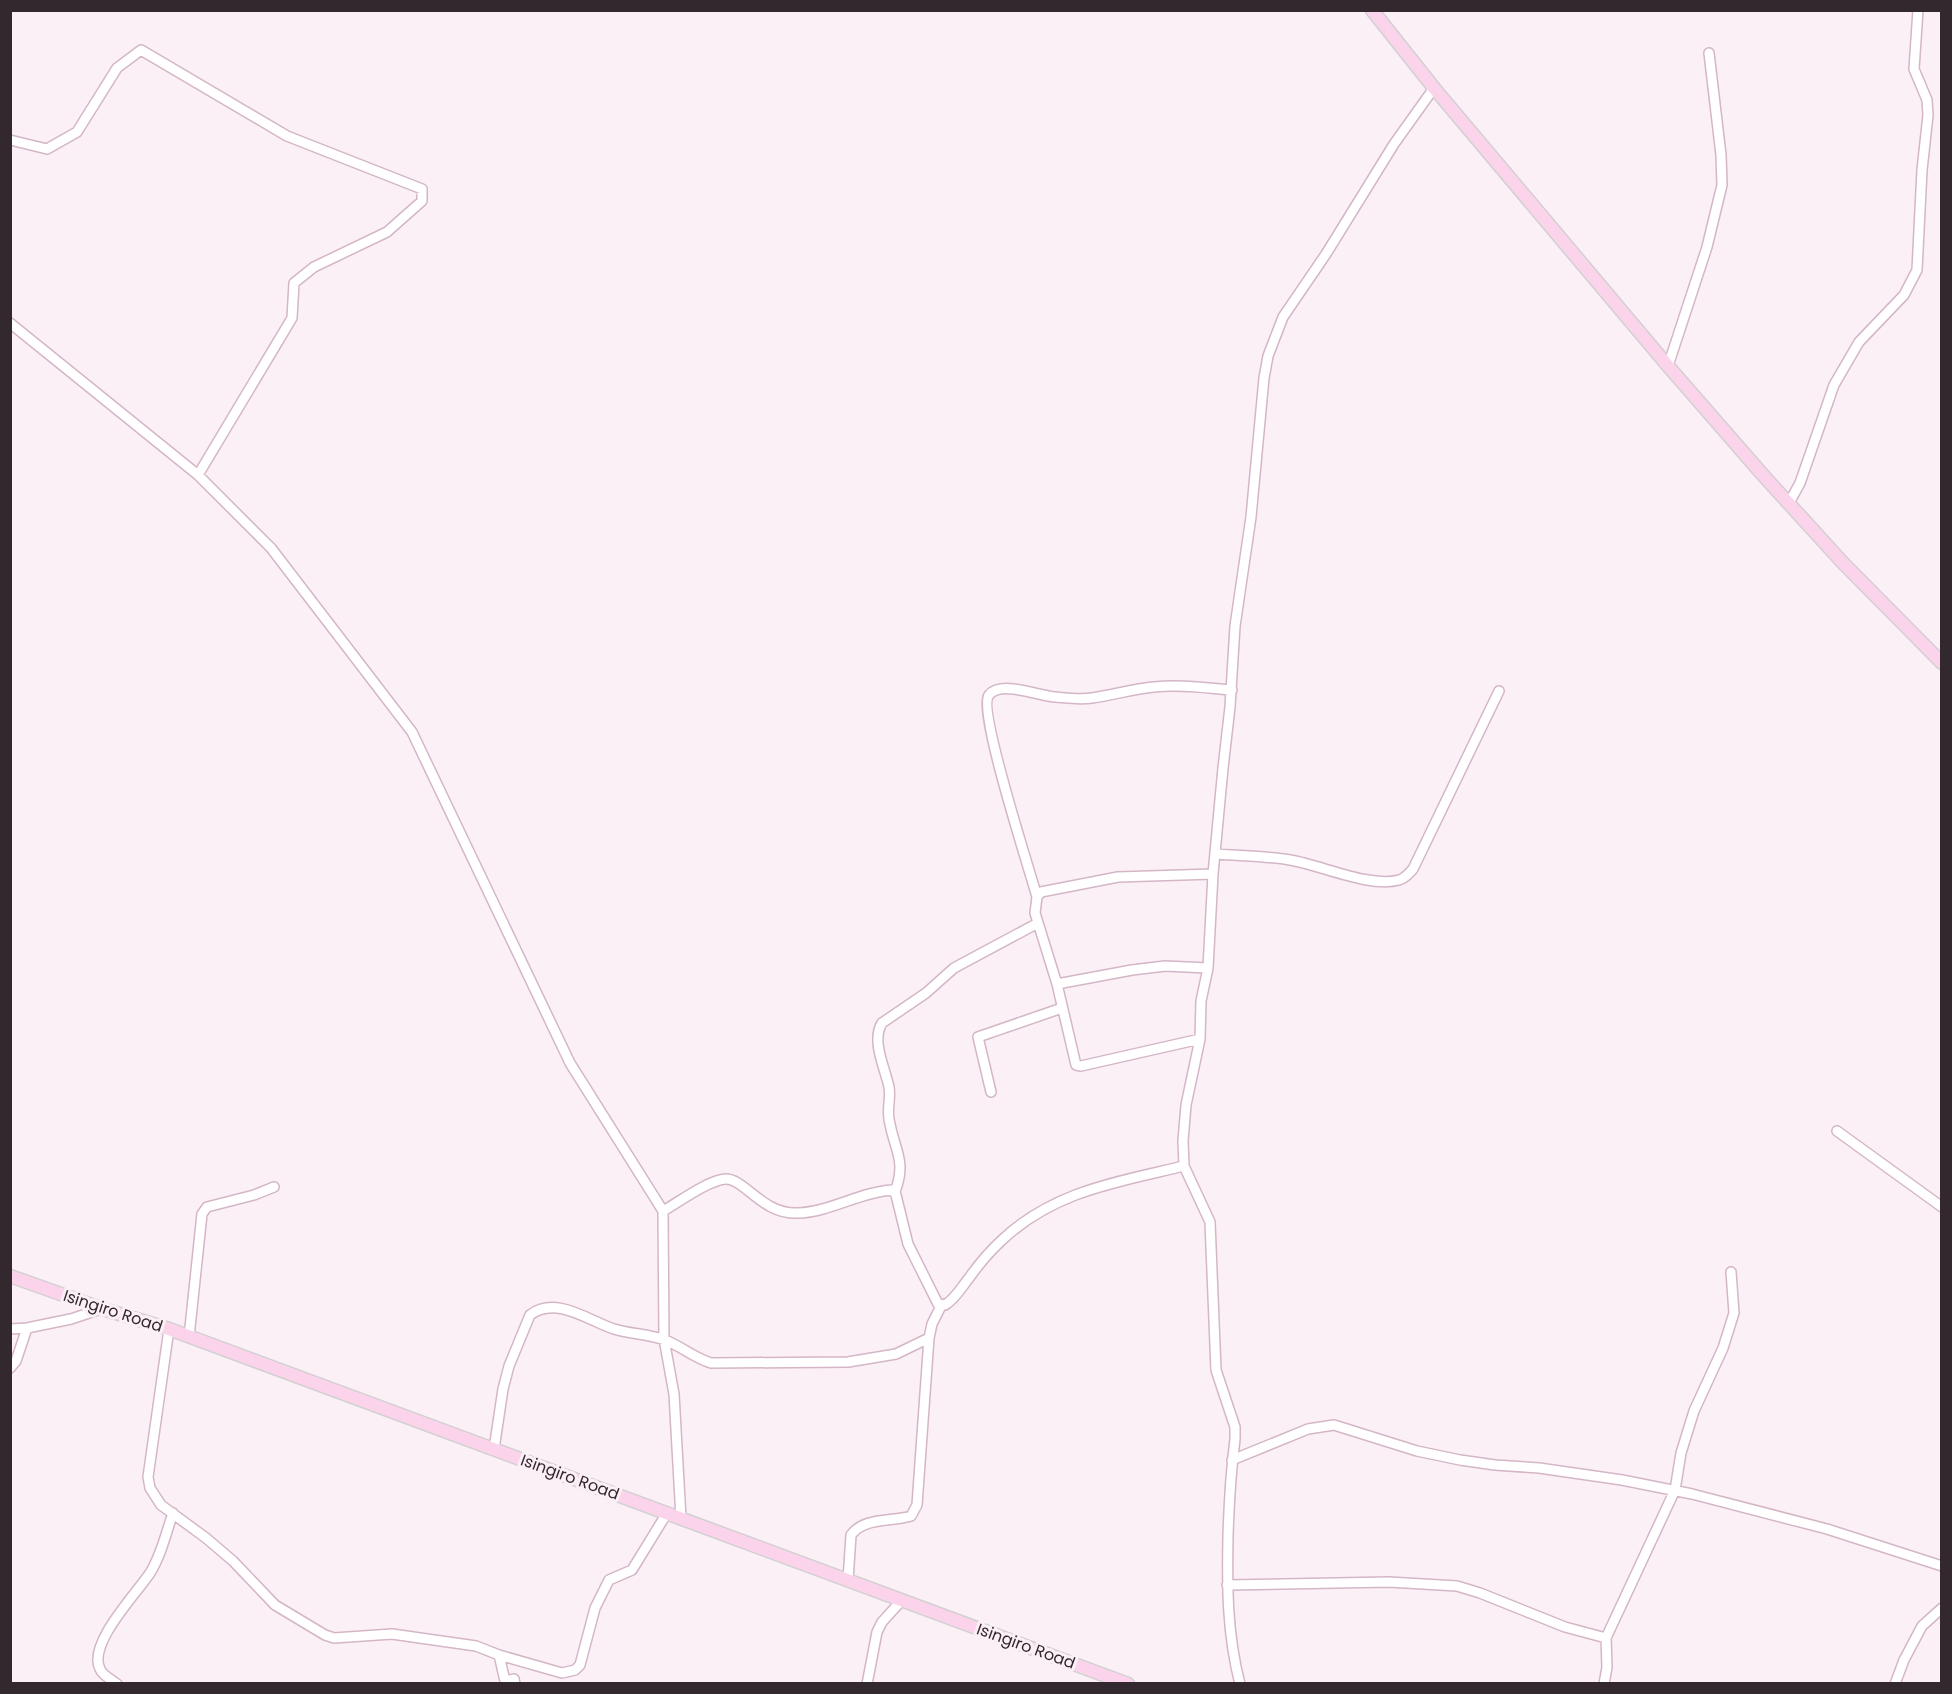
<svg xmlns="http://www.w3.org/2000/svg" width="1952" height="1694" font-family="Poppins,sans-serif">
<rect width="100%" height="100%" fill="#fcf0f7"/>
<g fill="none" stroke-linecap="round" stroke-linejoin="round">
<g stroke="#d4b6c7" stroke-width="12">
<path id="minor" d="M 10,140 L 47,149 L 77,132 L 117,68 L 141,50 L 287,136 L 422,189 L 422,201 L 387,232 L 314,267 L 294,283 L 292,318 L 198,475
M 10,323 L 198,475 L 271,548 L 412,732 L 570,1063 L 663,1211 L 664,1339 L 674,1394 L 681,1518
M 1668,366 L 1707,247 L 1722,185 L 1721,155 L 1709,53
M 1789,503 L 1800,483 L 1834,385 L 1859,342 L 1904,295 L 1917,270 L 1922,170 L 1928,115 L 1927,100 L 1914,69 L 1918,10
M 1216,854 C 1241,856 1266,856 1290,860 C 1321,865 1369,888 1399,880 C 1406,878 1409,873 1413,869 L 1499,691
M 1037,897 L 1041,892 L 1118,877 L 1213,874
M 1057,984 L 1132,970 L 1165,966 L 1208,968
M 1200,1039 L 1081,1066 L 1076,1065 L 1057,984 L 1035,913 L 1037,897 C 1030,871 977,709 989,695 C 1001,680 1039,696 1055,697 C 1067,698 1080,700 1092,698 C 1113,695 1133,689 1154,687 C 1180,684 1206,688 1232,690
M 991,1092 L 978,1037 L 1062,1008
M 1837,1131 L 1942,1207
M 895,1192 C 907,1160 894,1150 889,1119 C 887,1108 891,1097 889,1087 C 885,1068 871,1041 882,1023 L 926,993 L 954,968 L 1038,923
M 663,1211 C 679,1202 707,1181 725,1179 C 745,1178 762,1215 798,1213 C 830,1212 860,1192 892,1190 L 896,1195 L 908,1244 L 938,1304 L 945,1305 C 955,1299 961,1288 969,1278 C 979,1264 990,1251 1002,1240 C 1054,1191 1117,1182 1184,1166
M 10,1329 L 27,1328 L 71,1319 L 101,1309
M 169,1329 L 148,1477 L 150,1488 L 161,1505 L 206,1538 L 233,1561 L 275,1605 L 325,1635 L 334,1638 L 392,1634 L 476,1646 L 499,1655 L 505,1681 L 514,1679 L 515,1684
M 189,1337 L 202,1214 L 207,1207 L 254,1195 L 274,1187
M 10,1368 L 16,1361 L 27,1328
M 494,1449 L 503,1389 L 509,1366 L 530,1315 C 556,1295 589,1321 614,1329 C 630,1334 649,1334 665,1340 C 681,1346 694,1358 711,1363 L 848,1362 L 896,1354 L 929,1338
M 1232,1460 L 1308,1429 L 1334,1425 L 1417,1451 L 1460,1460 L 1495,1465 L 1539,1468 L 1622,1480 L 1692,1494 L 1827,1529 L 1942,1566
M 848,1580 L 851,1535 C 864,1517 892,1522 911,1516 L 917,1505 L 929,1338 L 932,1324 L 941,1306
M 1227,1585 L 1389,1582 L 1457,1586 L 1480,1593 L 1565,1627 L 1606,1638 L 1607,1667 L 1604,1684
M 1606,1638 L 1675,1490 L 1681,1453 L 1694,1411 L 1723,1348 L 1734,1313 L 1731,1272
M 499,1655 L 562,1673 L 575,1670 L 580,1665 L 595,1608 L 609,1580 L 632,1570 L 667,1513
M 117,1684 C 111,1679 103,1676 100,1669 C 87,1644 137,1593 150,1573 C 161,1556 166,1533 173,1513
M 867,1684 L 877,1632 L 882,1622 L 902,1600
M 1240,1684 C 1227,1634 1227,1586 1228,1536 C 1229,1503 1231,1471 1235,1439 L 1235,1427 L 1216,1370 L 1210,1222 L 1184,1166 L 1183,1141 L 1186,1105 L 1200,1039 L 1201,1001 L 1208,968 L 1213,874 L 1223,768 L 1230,707 L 1235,626 L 1251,517 L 1264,378 L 1268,356 L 1283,317 L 1326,254 L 1394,144 L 1434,88
M 1895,1684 L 1904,1660 L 1922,1626 L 1942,1608"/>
</g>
<g stroke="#d2d0d1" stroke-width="15">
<path id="major" d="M 1372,10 L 1434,88 L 1668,366 L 1762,474 L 1843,563 L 1942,663
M 10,1276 L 103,1309 L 169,1329 L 1128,1684"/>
</g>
<use href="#minor" stroke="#fff" stroke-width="9"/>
<use href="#major" stroke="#fbd4ec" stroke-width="12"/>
</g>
<g text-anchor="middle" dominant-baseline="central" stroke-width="6" stroke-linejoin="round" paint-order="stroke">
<g font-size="16" fill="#33282e" stroke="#fcf0f7">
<text transform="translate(113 1311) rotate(18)">Isingiro Road</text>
<text transform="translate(570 1477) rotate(20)">Isingiro Road</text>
<text transform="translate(1026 1646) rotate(20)">Isingiro Road</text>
</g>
</g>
<rect width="1952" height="1694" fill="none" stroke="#33282e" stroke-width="24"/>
</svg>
